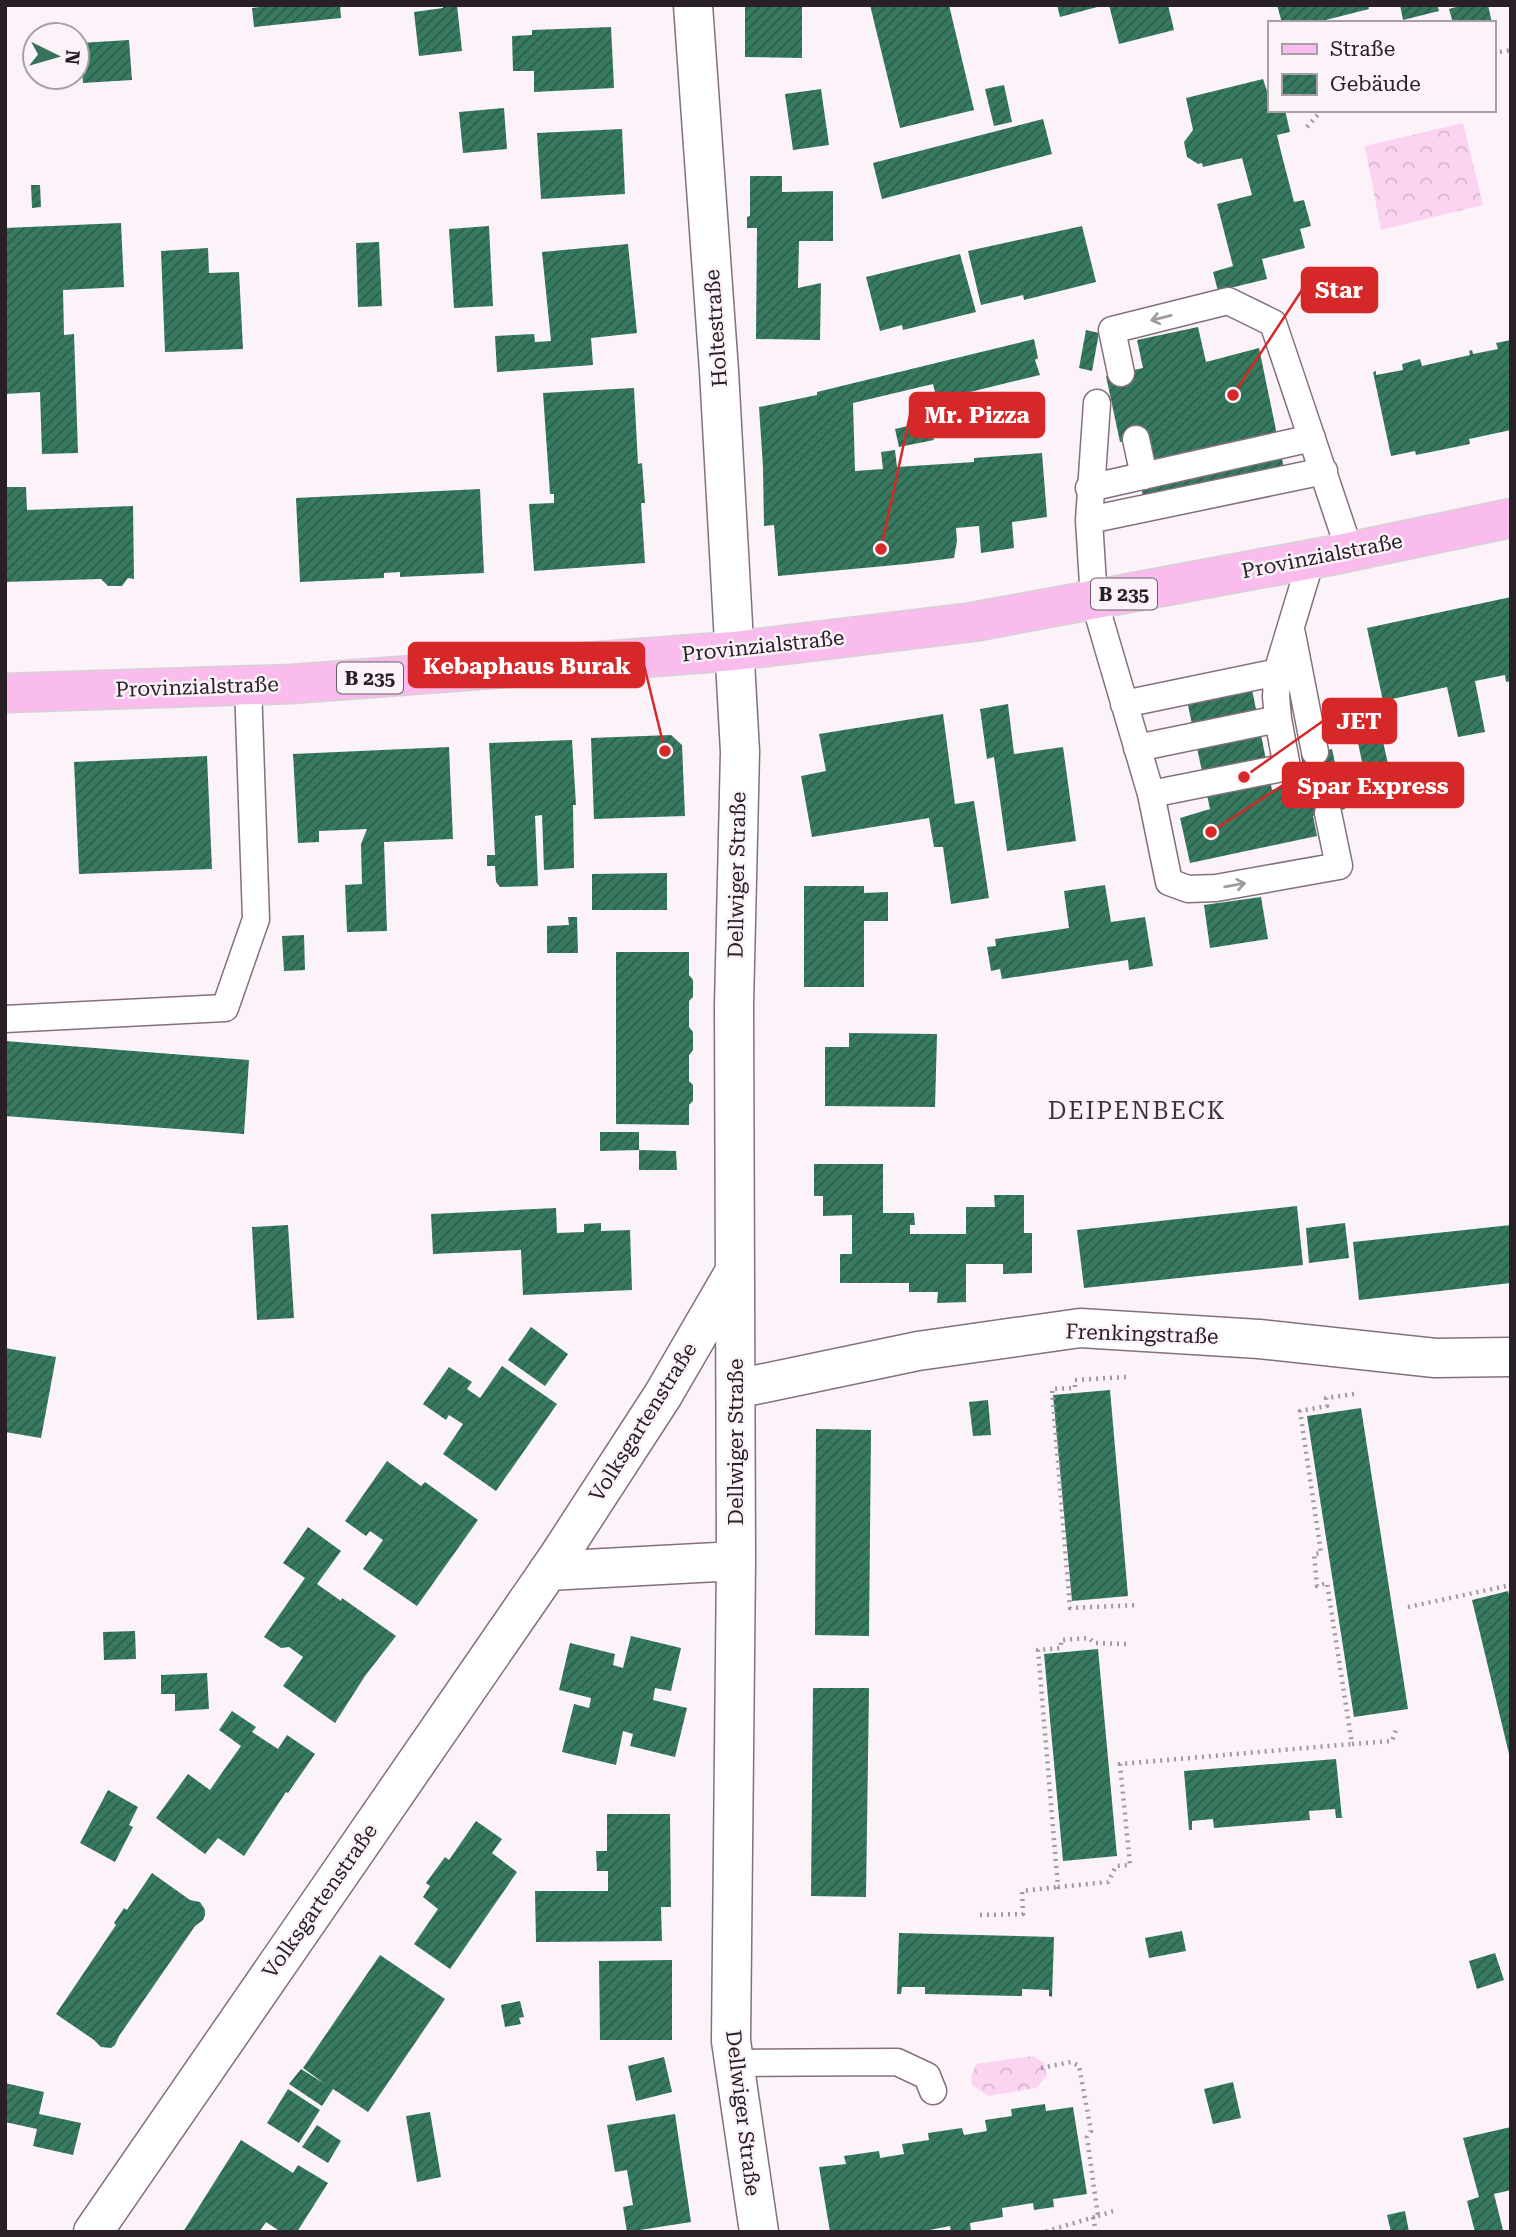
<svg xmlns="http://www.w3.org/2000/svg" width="1516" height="2237" font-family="'Roboto Serif',serif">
<defs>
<pattern id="forest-crowns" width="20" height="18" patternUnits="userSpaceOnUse" patternTransform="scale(1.75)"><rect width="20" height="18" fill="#fbd4f1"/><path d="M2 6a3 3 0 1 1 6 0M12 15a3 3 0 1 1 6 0" fill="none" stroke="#d7b6cf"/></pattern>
<pattern id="building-hatch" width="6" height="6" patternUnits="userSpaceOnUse" patternTransform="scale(1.75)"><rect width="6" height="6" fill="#377a60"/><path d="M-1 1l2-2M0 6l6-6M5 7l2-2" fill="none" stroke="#2c5e4b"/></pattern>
</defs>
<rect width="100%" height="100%" fill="#fcf2f9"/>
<path fill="url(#forest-crowns)" d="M 1463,123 L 1483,205 L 1381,230 L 1365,146 Z
M 1033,2056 L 1044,2063 L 1047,2076 L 1036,2088 L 988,2096 L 972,2085 L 971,2077 L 976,2064 Z"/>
<path fill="url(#building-hatch)" d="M 277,5 L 340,5 L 341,18 L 254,27 L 252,8 Z
M 443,5 L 457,5 L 462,51 L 419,56 L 414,12 L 443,8 Z
M 745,5 L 802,5 L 802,58 L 745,57 Z
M 870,5 L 949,5 L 974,110 L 900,128 Z
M 1057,5 L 1101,5 L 1101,6 L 1060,17 Z
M 1109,5 L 1168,5 L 1174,30 L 1119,44 Z
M 1277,5 L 1368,5 L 1369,9 L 1314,23 L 1282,23 Z
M 1400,5 L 1437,5 L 1439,11 L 1403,20 Z
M 1463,5 L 1488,5 L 1492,23 L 1453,23 L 1449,9 Z
M 611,27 L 614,88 L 534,92 L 534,71 L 513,71 L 512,36 L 532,35 L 532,30 Z
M 129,40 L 132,80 L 83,83 L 80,43 Z
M 1263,79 L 1267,91 L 1269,90 L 1269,110 L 1285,110 L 1290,132 L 1277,135 L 1280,148 L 1294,202 L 1304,200 L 1311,226 L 1300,229 L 1305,248 L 1262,259 L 1267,279 L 1218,291 L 1213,272 L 1233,266 L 1217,204 L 1252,195 L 1242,158 L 1203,167 L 1202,163 L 1198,164 L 1187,157 L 1184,142 L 1193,130 L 1186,98 Z
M 1004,85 L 1012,122 L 994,126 L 985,89 Z
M 821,89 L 829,145 L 793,150 L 785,94 Z
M 504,108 L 507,149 L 463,153 L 459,112 Z
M 1043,119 L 1052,154 L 882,199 L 873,163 Z
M 622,129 L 625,194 L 541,199 L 537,133 Z
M 750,176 L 782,176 L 782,192 L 833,191 L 833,241 L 799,241 L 798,288 L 821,283 L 820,340 L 756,339 L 757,228 L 747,228 L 747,217 L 750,216 Z
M 31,185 L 40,185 L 41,207 L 32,208 Z
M 121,223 L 124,287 L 63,290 L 64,335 L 74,334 L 78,453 L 42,454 L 40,392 L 5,394 L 5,228 Z
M 489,226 L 493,306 L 454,308 L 449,229 Z
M 1082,226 L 1096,282 L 1024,300 L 1023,295 L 981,305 L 968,251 Z
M 379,242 L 382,306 L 358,307 L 356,243 Z
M 628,244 L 637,333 L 591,338 L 593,365 L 497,372 L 495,336 L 534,334 L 535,342 L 551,341 L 542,252 Z
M 208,248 L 209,273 L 239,272 L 243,349 L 165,352 L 161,251 Z
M 960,254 L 976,312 L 903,330 L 902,325 L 880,331 L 866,277 Z
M 1198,327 L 1206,362 L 1259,348 L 1287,483 L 1146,512 L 1132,440 L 1120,442 L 1106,376 L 1143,368 L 1137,340 Z
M 1086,330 L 1099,333 L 1092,371 L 1079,368 Z
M 1034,339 L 1038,358 L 1035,360 L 1040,375 L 937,400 L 933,384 L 853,403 L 855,471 L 883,469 L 881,452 L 895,450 L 897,467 L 974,462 L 974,458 L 1042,453 L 1047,517 L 1012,522 L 1014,548 L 981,553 L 979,526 L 956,528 L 957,541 L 954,558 L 906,564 L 778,576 L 774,525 L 764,526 L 763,467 L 759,407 L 817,395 L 817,392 Z
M 1511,340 L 1511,430 L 1469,439 L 1470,444 L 1416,455 L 1415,451 L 1391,456 L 1373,372 L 1376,371 L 1376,375 L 1403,370 L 1402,364 L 1420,359 L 1422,366 L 1470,355 L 1469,351 L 1472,350 L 1473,354 L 1498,349 L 1496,343 Z
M 634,388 L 638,464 L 642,463 L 645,503 L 641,503 L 645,563 L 534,571 L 529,504 L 554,503 L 554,494 L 550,494 L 543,393 Z
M 929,421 L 934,440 L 899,447 L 895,429 Z
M 5,487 L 26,487 L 27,510 L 133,506 L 134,579 L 128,578 L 122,586 L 108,586 L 101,579 L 5,582 Z
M 480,489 L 484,573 L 400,577 L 400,572 L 384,573 L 384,578 L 300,582 L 296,498 Z
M 1511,597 L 1511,681 L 1506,682 L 1505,675 L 1475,681 L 1485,732 L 1458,737 L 1447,687 L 1383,701 L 1367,628 Z
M 1248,669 L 1272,790 L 1305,779 L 1301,756 L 1332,749 L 1345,809 L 1313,816 L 1317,836 L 1190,863 L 1180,818 L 1210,809 L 1183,682 Z
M 1008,704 L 1014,754 L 1063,747 L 1076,841 L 1007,851 L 994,757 L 987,759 L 980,709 Z
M 943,714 L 955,804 L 974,801 L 989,898 L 951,904 L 943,847 L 934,847 L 929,818 L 812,837 L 801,776 L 826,771 L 819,734 Z
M 1380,728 L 1393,786 L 1368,791 L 1356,733 Z
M 671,735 L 682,745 L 685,816 L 594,819 L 591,738 Z
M 572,740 L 576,805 L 573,805 L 574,868 L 544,870 L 542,815 L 535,816 L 538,886 L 500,887 L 496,882 L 495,866 L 487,866 L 487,855 L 495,855 L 489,743 Z
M 449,747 L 453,839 L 384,842 L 387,931 L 347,932 L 345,885 L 362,884 L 361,844 L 367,829 L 319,831 L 319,842 L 298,843 L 293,754 Z
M 207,756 L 212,869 L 79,874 L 74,762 Z
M 667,873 L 667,910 L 592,910 L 592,874 Z
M 1105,885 L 1111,922 L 1145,917 L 1153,966 L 1129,970 L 1128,960 L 1002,979 L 1000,969 L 991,971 L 987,947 L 996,946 L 995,939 L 1069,928 L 1064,891 Z
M 804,886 L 864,886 L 864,893 L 888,892 L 888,921 L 864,921 L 864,987 L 804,987 Z
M 1261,897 L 1268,939 L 1210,948 L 1204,905 Z
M 568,917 L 577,917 L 578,953 L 547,953 L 547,926 L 569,925 Z
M 304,935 L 305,970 L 284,971 L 282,936 Z
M 616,952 L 689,952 L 689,975 L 693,980 L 693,997 L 689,1001 L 689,1027 L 693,1032 L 693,1050 L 689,1055 L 689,1081 L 693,1085 L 693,1101 L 689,1105 L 689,1125 L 616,1124 Z
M 849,1033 L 937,1034 L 935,1107 L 825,1106 L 825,1047 L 849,1047 Z
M 5,1041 L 249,1060 L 244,1134 L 5,1116 Z
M 600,1132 L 639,1132 L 639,1150 L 676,1151 L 677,1170 L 639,1170 L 639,1150 L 600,1151 Z
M 814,1164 L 883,1164 L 883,1213 L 914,1213 L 915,1225 L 910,1225 L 910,1234 L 966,1234 L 966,1207 L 995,1207 L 994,1195 L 1024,1195 L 1024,1233 L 1032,1233 L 1032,1273 L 1003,1274 L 1003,1264 L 966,1264 L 966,1302 L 937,1303 L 938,1292 L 909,1292 L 909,1283 L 840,1283 L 840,1254 L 852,1254 L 852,1215 L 823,1216 L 823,1196 L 814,1196 Z
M 1297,1206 L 1303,1265 L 1084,1288 L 1077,1230 Z
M 556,1208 L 557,1233 L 584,1232 L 584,1224 L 601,1223 L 601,1231 L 630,1230 L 632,1290 L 523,1295 L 521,1250 L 433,1254 L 431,1214 Z
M 1345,1223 L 1349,1258 L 1309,1263 L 1306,1228 Z
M 288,1225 L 294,1318 L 257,1320 L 252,1227 Z
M 1511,1225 L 1511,1283 L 1359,1300 L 1353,1242 Z
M 531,1327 L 568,1354 L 545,1386 L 508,1360 Z
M 5,1348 L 56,1357 L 41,1438 L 5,1432 Z
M 502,1366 L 557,1404 L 496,1491 L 443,1454 L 463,1424 L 449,1415 L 446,1420 L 423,1404 L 449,1367 L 472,1382 L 467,1389 L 480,1398 Z
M 1110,1390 L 1128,1596 L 1072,1601 L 1053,1395 Z
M 988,1400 L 991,1435 L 973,1436 L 969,1402 Z
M 1361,1408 L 1408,1709 L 1354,1717 L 1307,1416 Z
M 816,1429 L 871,1430 L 869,1636 L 815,1635 Z
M 387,1461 L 421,1486 L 425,1482 L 478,1520 L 417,1606 L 363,1569 L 383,1540 L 370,1531 L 366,1536 L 345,1521 Z
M 308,1527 L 341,1551 L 317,1584 L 341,1601 L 342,1598 L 396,1636 L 365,1676 L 335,1723 L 283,1686 L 303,1657 L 289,1647 L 281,1648 L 264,1637 L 305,1578 L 283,1563 Z
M 1508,1591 L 1511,1601 L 1510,1758 L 1472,1600 Z
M 135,1631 L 136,1659 L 104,1660 L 103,1632 Z
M 631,1636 L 681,1648 L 671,1691 L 655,1688 L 653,1700 L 687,1708 L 675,1757 L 630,1746 L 633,1734 L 623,1731 L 616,1765 L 562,1752 L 574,1704 L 589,1708 L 591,1698 L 559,1690 L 570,1643 L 615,1654 L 613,1665 L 623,1668 Z
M 1098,1649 L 1117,1856 L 1063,1861 L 1044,1654 Z
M 207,1673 L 209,1709 L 175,1711 L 175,1694 L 161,1694 L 161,1675 Z
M 813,1688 L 869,1688 L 866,1897 L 811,1896 Z
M 232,1711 L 256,1727 L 252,1732 L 278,1749 L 287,1735 L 315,1754 L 288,1793 L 286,1792 L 244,1856 L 218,1838 L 205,1854 L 156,1818 L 188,1774 L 210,1790 L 221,1774 L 241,1746 L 219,1730 Z
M 1336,1759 L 1342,1818 L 1336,1818 L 1335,1809 L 1309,1811 L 1310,1820 L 1214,1828 L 1213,1819 L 1192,1821 L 1192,1830 L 1189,1830 L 1184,1771 Z
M 108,1790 L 138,1807 L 129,1825 L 133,1827 L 115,1862 L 80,1843 Z
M 607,1814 L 670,1814 L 671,1907 L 661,1907 L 662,1941 L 536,1942 L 535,1891 L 608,1891 L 608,1871 L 597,1871 L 596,1851 L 607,1851 Z
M 476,1821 L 502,1839 L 492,1853 L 517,1872 L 450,1969 L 414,1944 L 438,1909 L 423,1897 L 430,1886 L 426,1883 L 445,1857 L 449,1860 Z
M 152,1873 L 190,1900 L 200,1902 L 205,1910 L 205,1915 L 203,1920 L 195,1926 L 119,2036 L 115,2045 L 111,2048 L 101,2047 L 94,2040 L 56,2014 L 116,1925 L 114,1923 L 124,1908 L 127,1910 Z
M 1182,1931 L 1186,1951 L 1149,1958 L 1145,1938 Z
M 899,1933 L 1054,1937 L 1052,1997 L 1049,1996 L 1049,1990 L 1022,1989 L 1022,1996 L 925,1994 L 925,1987 L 902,1987 L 901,1994 L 897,1994 Z
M 1495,1953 L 1504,1980 L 1477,1989 L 1469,1961 Z
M 380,1955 L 445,1999 L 368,2112 L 333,2089 L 322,2106 L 289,2084 L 301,2069 L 325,2084 L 303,2068 Z
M 672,1960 L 672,2040 L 600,2040 L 599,1961 Z
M 520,2001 L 524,2017 L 519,2018 L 521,2024 L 505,2027 L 501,2005 Z
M 664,2057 L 672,2092 L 636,2101 L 628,2066 Z
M 1233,2082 L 1241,2118 L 1213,2124 L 1204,2089 Z
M 5,2083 L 44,2092 L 39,2114 L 81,2123 L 73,2155 L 33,2146 L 37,2129 L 5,2122 Z
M 288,2089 L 320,2110 L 299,2143 L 267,2123 Z
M 1045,2104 L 1046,2111 L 1073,2107 L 1087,2194 L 1053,2199 L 1054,2207 L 1034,2210 L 1033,2203 L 1002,2208 L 1003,2217 L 970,2223 L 971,2231 L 951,2232 L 950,2226 L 919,2232 L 830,2232 L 819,2167 L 846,2164 L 844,2156 L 879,2151 L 880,2158 L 904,2154 L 902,2144 L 929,2140 L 928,2133 L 962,2128 L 964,2135 L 987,2131 L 985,2120 L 1012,2116 L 1011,2109 Z
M 430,2112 L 441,2177 L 417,2182 L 406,2116 Z
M 675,2114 L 691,2222 L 627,2232 L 623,2207 L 633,2205 L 627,2170 L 615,2172 L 607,2125 Z
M 317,2125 L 341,2141 L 328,2163 L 302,2147 Z
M 1511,2127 L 1511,2190 L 1494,2194 L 1503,2230 L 1498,2232 L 1475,2232 L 1467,2201 L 1479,2197 L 1463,2138 Z
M 241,2140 L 293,2173 L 298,2165 L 328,2183 L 297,2232 L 281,2232 L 266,2222 L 259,2232 L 183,2232 Z
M 1405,2211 L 1409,2232 L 1391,2232 L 1387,2215 Z"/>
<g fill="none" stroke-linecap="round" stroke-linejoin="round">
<g stroke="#856f7f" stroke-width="29">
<path id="service" d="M 1121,373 L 1112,330 L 1228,301 L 1273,323 L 1350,552
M 1097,403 L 1089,520 L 1094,600 L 1151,794 L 1169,882 L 1188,889 L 1216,888 L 1339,866 L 1328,813
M 1136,439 L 1144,476
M 1089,488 L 1312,438
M 1089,520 L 1324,471
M 1292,634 L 1315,752
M 1124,704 L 1278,672
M 1137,748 L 1278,719
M 1151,794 L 1287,767 L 1278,719 L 1276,696 L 1278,669 L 1311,560
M 5,1019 L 225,1008 L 256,919 L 248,685
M 734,2063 L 897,2062 L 927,2076 L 933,2091"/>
</g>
<g stroke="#856f7f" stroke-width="41">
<path id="minor" d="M 693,5 L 719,371 L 740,752 L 734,1005 L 736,1561 L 731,2041 L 759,2232
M 736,1389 L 918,1351 L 1080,1328 L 1259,1339 L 1435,1358 L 1511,1357
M 548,1571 L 736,1561
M 93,2232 L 558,1557 L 663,1395 L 735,1271"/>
</g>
<g stroke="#d4d2d4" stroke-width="41">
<path id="primary" d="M 5,693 L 291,684 L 734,651 L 973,622 L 1339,554 L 1511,518"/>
</g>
<path stroke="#a1989f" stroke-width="4.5" stroke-dasharray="2 5" stroke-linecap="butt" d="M 1493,53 L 1511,50
M 1307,127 L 1322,110
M 1126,1377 L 1075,1380 L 1075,1388 L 1052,1389 L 1070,1608 L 1138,1605
M 1354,1394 L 1326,1398 L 1327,1406 L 1300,1411 L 1321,1553 L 1314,1554 L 1317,1586 L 1327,1583 L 1352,1744 L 1392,1741 L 1396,1730
M 1408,1607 L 1511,1585
M 1126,1644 L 1094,1643 L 1089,1638 L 1061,1640 L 1061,1648 L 1038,1650 L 1058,1887 L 1108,1882 L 1116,1866 L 1130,1865 L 1120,1764 L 1352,1744
M 980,1915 L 1023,1914 L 1022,1891 L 1058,1887
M 1041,2068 L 1071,2062 L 1079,2066 L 1091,2131 L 1087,2137 L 1098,2216 L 1044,2232
M 1098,2216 L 1113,2211
M 1093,2217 L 1096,2232"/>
<use href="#service" stroke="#fff" stroke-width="26"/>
<use href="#minor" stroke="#fff" stroke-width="38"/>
<use href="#primary" stroke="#f9bcec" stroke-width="38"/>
</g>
<defs><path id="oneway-shaft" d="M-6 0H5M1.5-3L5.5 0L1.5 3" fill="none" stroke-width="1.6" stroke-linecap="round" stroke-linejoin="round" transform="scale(1.75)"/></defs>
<g stroke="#9f9b9e">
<use href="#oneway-shaft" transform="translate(1161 318) rotate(166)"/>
<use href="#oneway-shaft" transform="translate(1235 885) rotate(-10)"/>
</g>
<g text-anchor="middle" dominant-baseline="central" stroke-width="5" stroke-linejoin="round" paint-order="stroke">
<g fill="#fcf2f9" stroke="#685f66" stroke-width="2">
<rect x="1091" y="578.5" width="66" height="31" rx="5"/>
<rect x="337" y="662.5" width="66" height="31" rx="5"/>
</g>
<g font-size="19" font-weight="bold" fill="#292027">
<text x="1124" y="594">B 235</text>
<text x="370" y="678">B 235</text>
</g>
<g font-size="21" fill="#292027" stroke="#fcf2f9">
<text transform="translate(716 328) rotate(-94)">Holtestraße</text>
<text transform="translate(1322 556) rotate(-11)">Provinzialstraße</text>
<text transform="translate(763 646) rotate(-6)">Provinzialstraße</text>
<text transform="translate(197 687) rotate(-2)">Provinzialstraße</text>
<text transform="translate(737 875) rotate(-89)">Dellwiger Straße</text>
<text transform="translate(1142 1334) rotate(2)">Frenkingstraße</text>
<text transform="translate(643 1422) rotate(-58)">Volksgartenstraße</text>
<text transform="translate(736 1442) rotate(-90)">Dellwiger Straße</text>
<text transform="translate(320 1901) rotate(-55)">Volksgartenstraße</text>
<text transform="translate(743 2113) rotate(83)">Dellwiger Straße</text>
</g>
<g font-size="24" letter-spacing="2" fill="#412e3d" stroke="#fcf2f9">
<text x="1137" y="1111">DEIPENBECK</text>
</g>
</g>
<path fill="none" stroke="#d62828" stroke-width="2.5" d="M1233 395L1302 290M881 549L910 415M665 751L644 665M1244 777L1323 721M1211 832L1283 785"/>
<g fill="#d62828" stroke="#fcf2f9" stroke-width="2.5">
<circle cx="1233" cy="395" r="7"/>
<circle cx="881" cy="549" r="7"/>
<circle cx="665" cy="751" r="7"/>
<circle cx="1244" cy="777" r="7"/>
<circle cx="1211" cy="832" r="7"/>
</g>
<g fill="#d62828" stroke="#d62828" stroke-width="2.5">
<rect x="1302" y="268" width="75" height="44" rx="7"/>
<rect x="910" y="393" width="134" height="44" rx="7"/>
<rect x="409" y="643" width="235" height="44" rx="7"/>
<rect x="1323" y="699" width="73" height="44" rx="7"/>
<rect x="1283" y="763" width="180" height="44" rx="7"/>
</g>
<g font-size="23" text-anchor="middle" font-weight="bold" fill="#fff">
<text x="1339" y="298">Star</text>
<text x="977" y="423">Mr. Pizza</text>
<text x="527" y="674">Kebaphaus Burak</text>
<text x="1359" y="729">JET</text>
<text x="1373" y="794">Spar Express</text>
</g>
<rect width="1516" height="2237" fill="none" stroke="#292027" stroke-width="14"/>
<rect x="1268" y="21" width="228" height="91" fill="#fcf2f9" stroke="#a89ea5" stroke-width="2"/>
<rect x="1282" y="44" width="35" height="10" fill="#f9bcec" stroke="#a89ea5" stroke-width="2"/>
<text x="1330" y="56" font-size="21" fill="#292027">Straße</text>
<rect x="1282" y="74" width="35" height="21" fill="url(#building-hatch)" stroke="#a89ea5" stroke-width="2"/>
<text x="1330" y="91" font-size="21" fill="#292027">Gebäude</text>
<g transform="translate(56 56) rotate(95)"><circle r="33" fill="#fcf2f9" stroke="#a89ea5" stroke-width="2"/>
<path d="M0-5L12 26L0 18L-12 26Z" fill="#37725b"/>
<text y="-10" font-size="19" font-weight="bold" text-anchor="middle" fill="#292027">N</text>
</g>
</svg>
